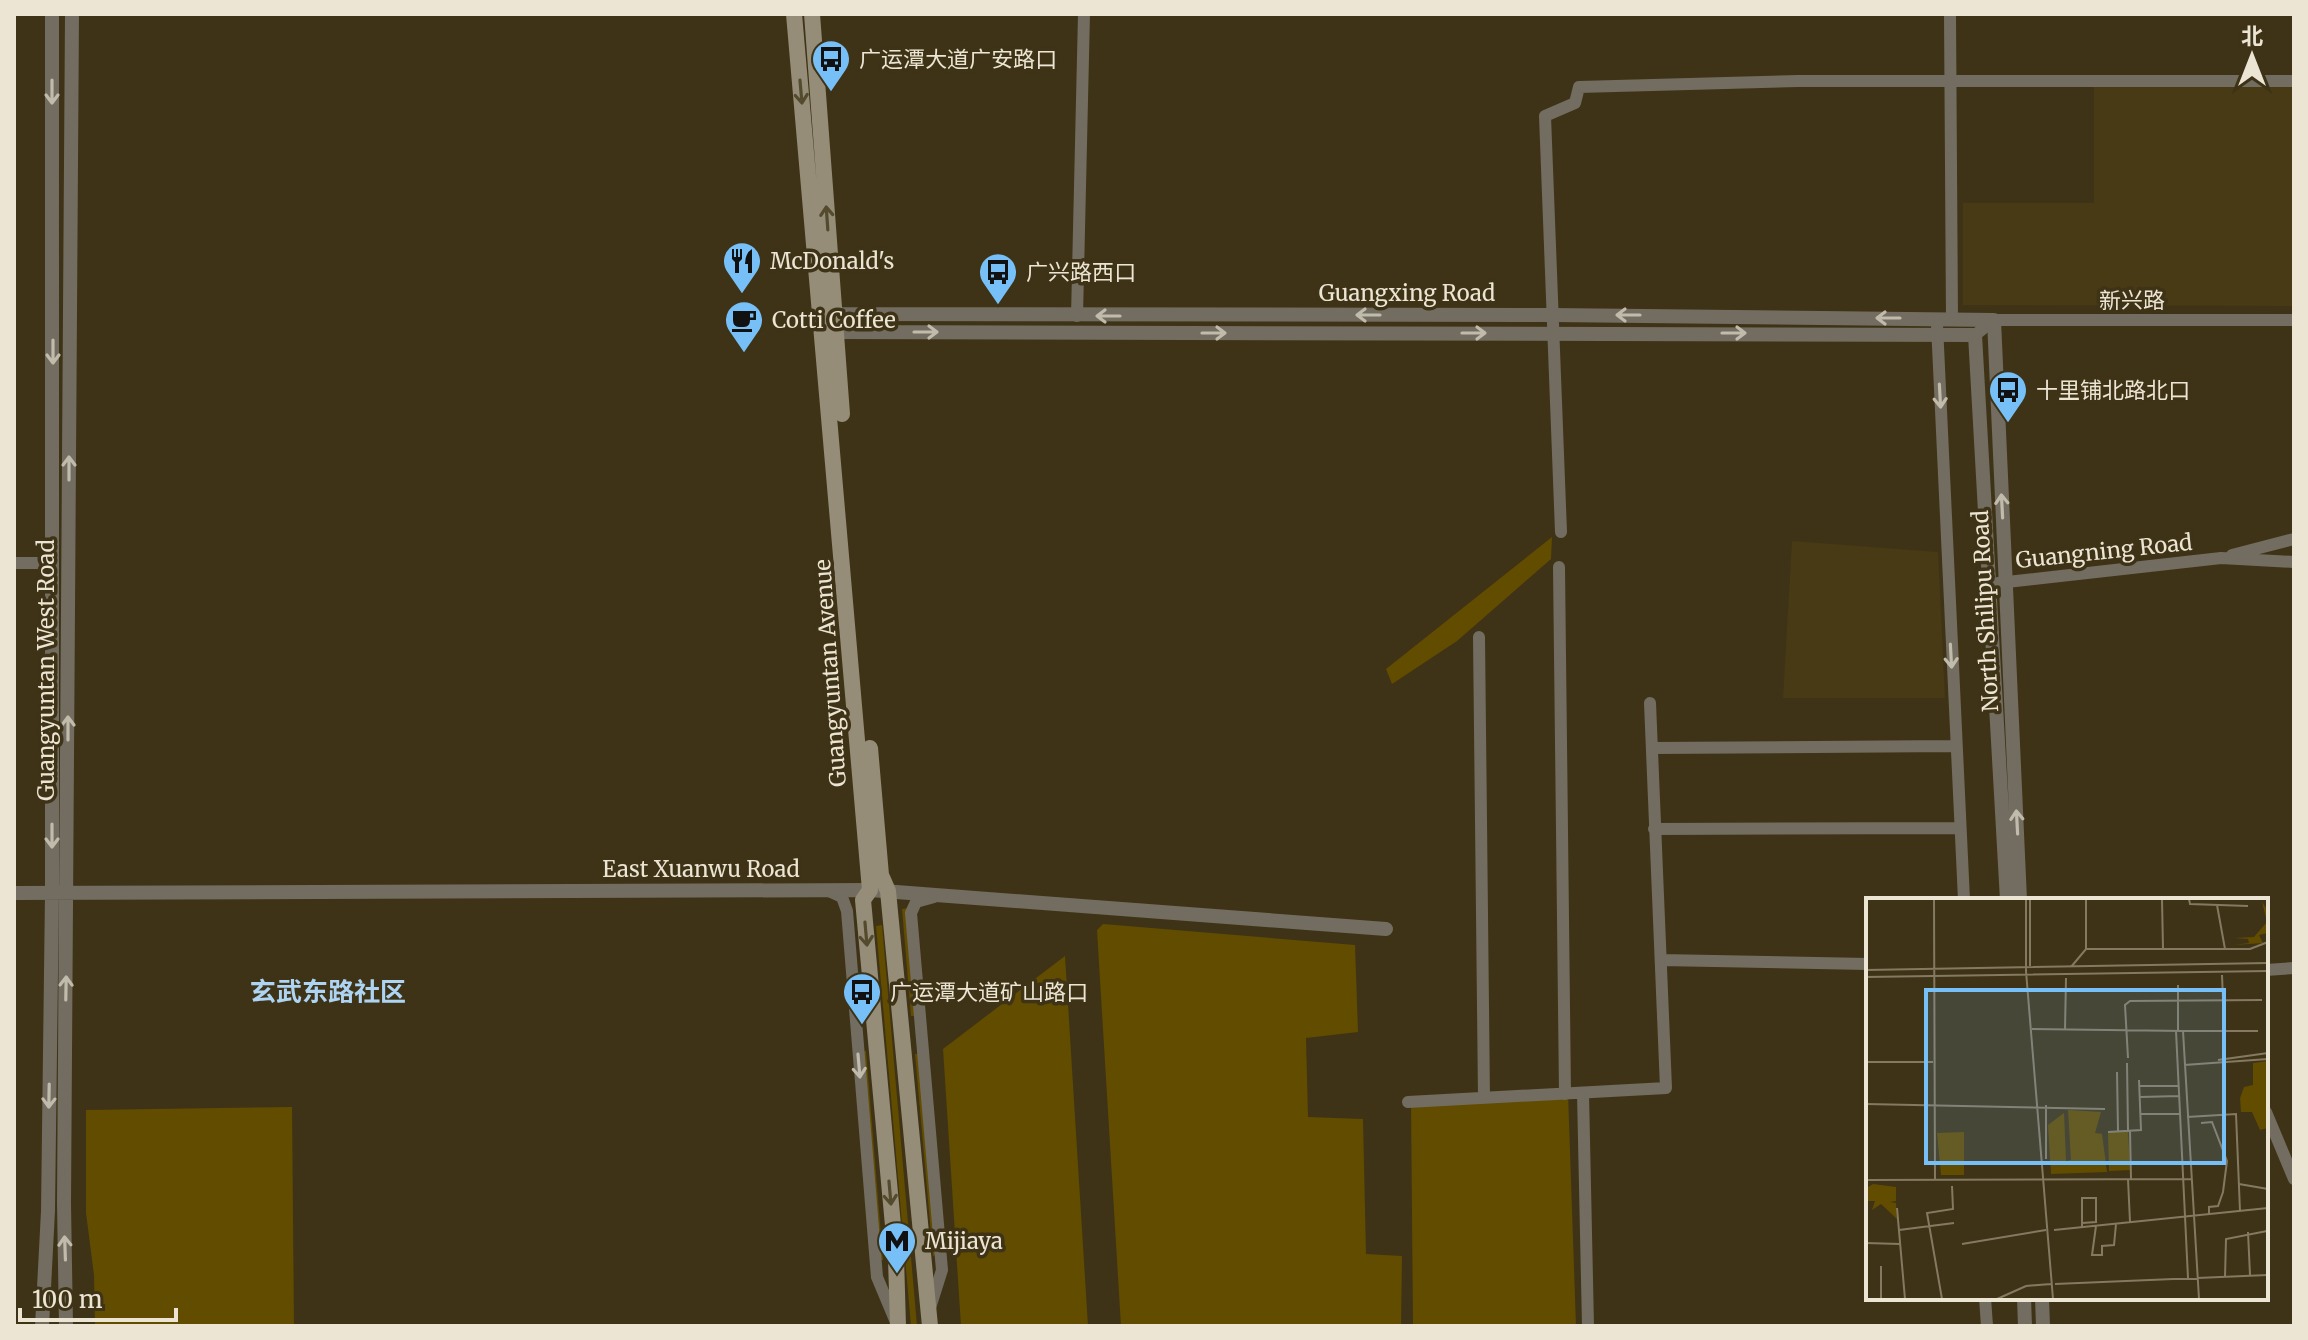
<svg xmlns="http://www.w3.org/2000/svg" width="2308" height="1340" font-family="Merriweather,'Noto Sans SC',serif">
<rect width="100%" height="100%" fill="#3e3316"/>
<path fill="#473a14" d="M 2094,87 L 2294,87 L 2294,306 L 1963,305 L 1963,203 L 2094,203 Z
M 1792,541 L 1938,552 L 1945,698 L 1783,698 Z"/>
<path fill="#624c00" d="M 1552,537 L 1551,559 L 1457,641 L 1392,684 L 1386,669 Z
M 908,908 L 917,1016 L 911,1016 L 902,909 Z
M 1103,924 L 1355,945 L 1358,1032 L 1306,1038 L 1308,1117 L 1363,1119 L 1366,1254 L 1402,1256 L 1401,1326 L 1121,1326 L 1097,930 Z
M 882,925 L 917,1326 L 911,1326 L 876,926 Z
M 1065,956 L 1088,1326 L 961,1326 L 943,1049 Z
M 861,1051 L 866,1051 L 883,1260 L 879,1260 Z
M 915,1054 L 920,1054 L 937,1255 L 933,1256 Z
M 1568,1093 L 1576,1326 L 1413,1326 L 1411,1102 Z
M 292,1107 L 294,1326 L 95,1326 L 94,1275 L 86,1213 L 86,1110 Z"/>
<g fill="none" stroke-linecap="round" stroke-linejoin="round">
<path stroke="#726d60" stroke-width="12" d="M 1950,14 L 1952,319
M 1077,316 L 1084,14
M 1937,325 L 1964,900
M 1975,335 L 1994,320 L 2294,320
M 1561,532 L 1545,116 L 1575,103 L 1579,87 L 1798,81 L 2294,81
M 2232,555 L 2294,539
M 14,563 L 52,563
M 1559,567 L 1565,1094
M 1998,583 L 2221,558 L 2294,562
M 1479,637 L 1484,1098
M 1652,748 L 1955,746
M 1654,829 L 1960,828
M 827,890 L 842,897 L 847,911 L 877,1277 L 895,1320
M 1661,960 L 1868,964
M 2266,970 L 2294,968
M 1583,1093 L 1588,1326
M 1408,1102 L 1666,1088 L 1650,703
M 2266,1112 L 2294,1179
M 1985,1298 L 1987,1326
M 930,1308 L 942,1270 L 911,913 L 916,902 L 934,897"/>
<path stroke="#726d60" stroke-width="14" d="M 824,310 L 834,314 L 1552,315 L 1994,320 L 2020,900
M 826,327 L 834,332 L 1975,335 L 2007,900
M 14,893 L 870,890 L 1386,929
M 2024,1298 L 2025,1326
M 2042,1298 L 2043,1326
M 42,1326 L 48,1211 L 52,893 L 52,14
M 66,1326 L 64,1203 L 72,14"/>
<path stroke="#958d78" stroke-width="16" d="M 794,14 L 870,890 L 863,900 L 896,1258 L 898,1326
M 812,14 L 842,414
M 870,748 L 881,875 L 888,891 L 930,1326"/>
</g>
<defs><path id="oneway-shaft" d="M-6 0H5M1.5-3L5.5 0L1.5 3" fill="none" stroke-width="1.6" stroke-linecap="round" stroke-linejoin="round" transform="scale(2)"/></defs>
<g stroke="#c1bbab">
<use href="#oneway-shaft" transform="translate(52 92) rotate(90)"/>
<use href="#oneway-shaft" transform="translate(1368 315) rotate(180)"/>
<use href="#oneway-shaft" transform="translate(1628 315) rotate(-180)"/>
<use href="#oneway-shaft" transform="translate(1108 316) rotate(180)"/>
<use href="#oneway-shaft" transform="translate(1888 318) rotate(-180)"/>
<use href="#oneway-shaft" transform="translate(926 332)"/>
<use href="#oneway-shaft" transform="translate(1214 333)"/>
<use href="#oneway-shaft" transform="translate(1474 333)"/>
<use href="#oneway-shaft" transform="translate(1734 333)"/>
<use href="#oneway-shaft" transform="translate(53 352) rotate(90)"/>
<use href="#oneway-shaft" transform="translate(1940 396) rotate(87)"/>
<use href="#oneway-shaft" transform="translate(69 468) rotate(-90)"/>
<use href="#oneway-shaft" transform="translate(2002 506) rotate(-93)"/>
<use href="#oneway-shaft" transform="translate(1951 656) rotate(87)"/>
<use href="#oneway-shaft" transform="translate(68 728) rotate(-90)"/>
<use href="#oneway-shaft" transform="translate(2017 822) rotate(-93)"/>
<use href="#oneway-shaft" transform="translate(52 836) rotate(90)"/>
<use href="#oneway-shaft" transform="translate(66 988) rotate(-89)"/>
<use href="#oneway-shaft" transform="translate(859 1066) rotate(85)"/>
<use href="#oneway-shaft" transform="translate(49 1096) rotate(91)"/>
<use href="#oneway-shaft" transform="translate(65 1248) rotate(-92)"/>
</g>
<g stroke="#544a2e">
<use href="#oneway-shaft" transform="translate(801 92) rotate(85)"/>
<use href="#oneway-shaft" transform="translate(827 218) rotate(-94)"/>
<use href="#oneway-shaft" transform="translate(866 934) rotate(85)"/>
<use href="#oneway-shaft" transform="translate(890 1193) rotate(85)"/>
</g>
<defs>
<g id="bus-pin" transform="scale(2)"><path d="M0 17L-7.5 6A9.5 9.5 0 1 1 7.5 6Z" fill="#77bff7" stroke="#3e3316"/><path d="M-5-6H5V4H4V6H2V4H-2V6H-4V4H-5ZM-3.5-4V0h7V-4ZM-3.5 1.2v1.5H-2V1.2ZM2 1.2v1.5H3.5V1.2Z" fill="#111"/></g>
<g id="restaurant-pin" transform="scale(2)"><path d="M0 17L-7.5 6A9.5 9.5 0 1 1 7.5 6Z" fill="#77bff7" stroke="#3e3316"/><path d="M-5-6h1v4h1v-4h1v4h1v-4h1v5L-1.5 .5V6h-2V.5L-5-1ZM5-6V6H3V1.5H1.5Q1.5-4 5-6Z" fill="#111"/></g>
<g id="cafe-pin" transform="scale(2)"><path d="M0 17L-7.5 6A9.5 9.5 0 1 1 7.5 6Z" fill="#77bff7" stroke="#3e3316"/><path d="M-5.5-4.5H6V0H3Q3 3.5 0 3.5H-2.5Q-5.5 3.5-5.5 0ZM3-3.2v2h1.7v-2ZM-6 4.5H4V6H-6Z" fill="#111"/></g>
<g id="metro-pin" transform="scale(2)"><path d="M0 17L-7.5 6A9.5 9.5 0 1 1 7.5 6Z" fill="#77bff7" stroke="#3e3316"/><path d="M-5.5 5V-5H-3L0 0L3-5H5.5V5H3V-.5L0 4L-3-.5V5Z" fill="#111"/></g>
</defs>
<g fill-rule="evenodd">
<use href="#bus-pin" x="831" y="59"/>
<use href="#restaurant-pin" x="742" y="261"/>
<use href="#bus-pin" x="998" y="272"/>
<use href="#cafe-pin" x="744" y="320"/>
<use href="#bus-pin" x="2008" y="390"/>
<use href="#bus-pin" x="862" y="992"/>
<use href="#metro-pin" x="897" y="1241"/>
</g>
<g text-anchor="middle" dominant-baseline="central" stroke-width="7" stroke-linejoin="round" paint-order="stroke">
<g font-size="22" fill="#ece5d4" stroke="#3e3316" text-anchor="start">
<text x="859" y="59">广运潭大道广安路口</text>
<text x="770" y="261">McDonald's</text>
<text x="1026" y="272">广兴路西口</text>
<text x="772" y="320">Cotti Coffee</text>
<text x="2036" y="390">十里铺北路北口</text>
<text x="890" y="992">广运潭大道矿山路口</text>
<text x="925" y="1241">Mijiaya</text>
</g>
<g font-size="22" fill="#ece5d4" stroke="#3e3316">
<text x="1407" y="293">Guangxing Road</text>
<text x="2132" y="300">新兴路</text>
<text transform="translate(2104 551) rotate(-6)">Guangning Road</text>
<text transform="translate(1985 611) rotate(-93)">North Shilipu Road</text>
<text transform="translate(46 670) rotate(-90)">Guangyuntan West Road</text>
<text transform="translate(830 673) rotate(-94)">Guangyuntan Avenue</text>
<text x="701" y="869">East Xuanwu Road</text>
</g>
<g font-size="26" font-weight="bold" fill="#aed4f4" stroke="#3e3316">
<text x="328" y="991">玄武东路社区</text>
</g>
</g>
<g transform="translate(1866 898)">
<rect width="402" height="402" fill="#3e3316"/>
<path d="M 396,4 L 402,13 L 402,35 L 393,37 L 397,45 L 368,47 L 383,45 L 382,41 L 368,40 L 388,39 L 401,24 ZM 402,163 L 402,230 L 394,232 L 386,214 L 375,214 L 374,200 L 378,189 L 387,187 L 387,165 ZM 202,212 L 235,214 L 229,235 L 236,236 L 241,274 L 185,276 L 182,227 L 198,215 L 200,263 L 205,262 ZM 262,233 L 264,272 L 243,273 L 242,234 ZM 98,234 L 98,277 L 75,277 L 71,235 ZM 7,286 L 30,289 L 30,303 L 24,304 L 30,305 L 31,321 L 15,306 L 6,312 L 9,303 L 2,303 L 2,289 Z" fill="#624c00"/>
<path fill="none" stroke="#847a62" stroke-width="2" d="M 68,1 L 69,281M 160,1 L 160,73 L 187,401M 296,1 L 297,51M 323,1 L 324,6 L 382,8M 164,2 L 164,68M 351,7 L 359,51M 220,51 L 220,1M 205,69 L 220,51 L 384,51 L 402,44M 0,72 L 402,65M 356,77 L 357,102M 0,79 L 402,73M 312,87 L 312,133M 166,131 L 317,133 L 333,401M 199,132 L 200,80M 310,133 L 322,380M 317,133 L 392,133M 262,160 L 259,107 L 264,103 L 396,102M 352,162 L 402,155M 0,164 L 67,164M 261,165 L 262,233M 318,167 L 402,161M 251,174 L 252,233M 273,188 L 312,188M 274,199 L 313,198M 0,206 L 239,211M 180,207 L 180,261M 274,216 L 314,216M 321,219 L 370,216 L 374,313M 335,225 L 346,224 L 361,263 L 357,294 L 352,308 L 343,309 L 343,316M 264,233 L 265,281M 242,234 L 275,232 L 273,182M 262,281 L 264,324M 0,282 L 325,281M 373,286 L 402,291M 31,310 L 39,401M 230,328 L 226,357 L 236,357 L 236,348 L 248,347 L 250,326M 216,329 L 216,300 L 230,300 L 230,324 L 216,325M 33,332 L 88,325M 188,332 L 402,310M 382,334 L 384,377M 0,345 L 34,346M 96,346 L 180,332M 15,368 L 15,401M 359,379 L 360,341 L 401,333M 189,386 L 402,377M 76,401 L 61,315 L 87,311 L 86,288M 131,401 L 160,388 L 185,386"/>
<path fill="#77bff7" fill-opacity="0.15" stroke="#77bff7" stroke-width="4" d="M 60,92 L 358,92 L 358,265 L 60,265 Z"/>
<rect width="402" height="402" fill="none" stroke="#ece5d4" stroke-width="4"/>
</g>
<rect width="2308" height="1340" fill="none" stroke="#ece5d4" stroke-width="32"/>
<g transform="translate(2252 56)" stroke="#3e3316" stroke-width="6" paint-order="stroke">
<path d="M0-6L14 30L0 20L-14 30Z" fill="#ece5d4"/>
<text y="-12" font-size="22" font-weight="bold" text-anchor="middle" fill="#ece5d4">北</text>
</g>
<path d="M20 1308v12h156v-12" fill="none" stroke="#ece5d4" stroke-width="4"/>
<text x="32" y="1308" font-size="24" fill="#ece5d4" stroke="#3e3316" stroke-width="6" paint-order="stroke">100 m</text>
</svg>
